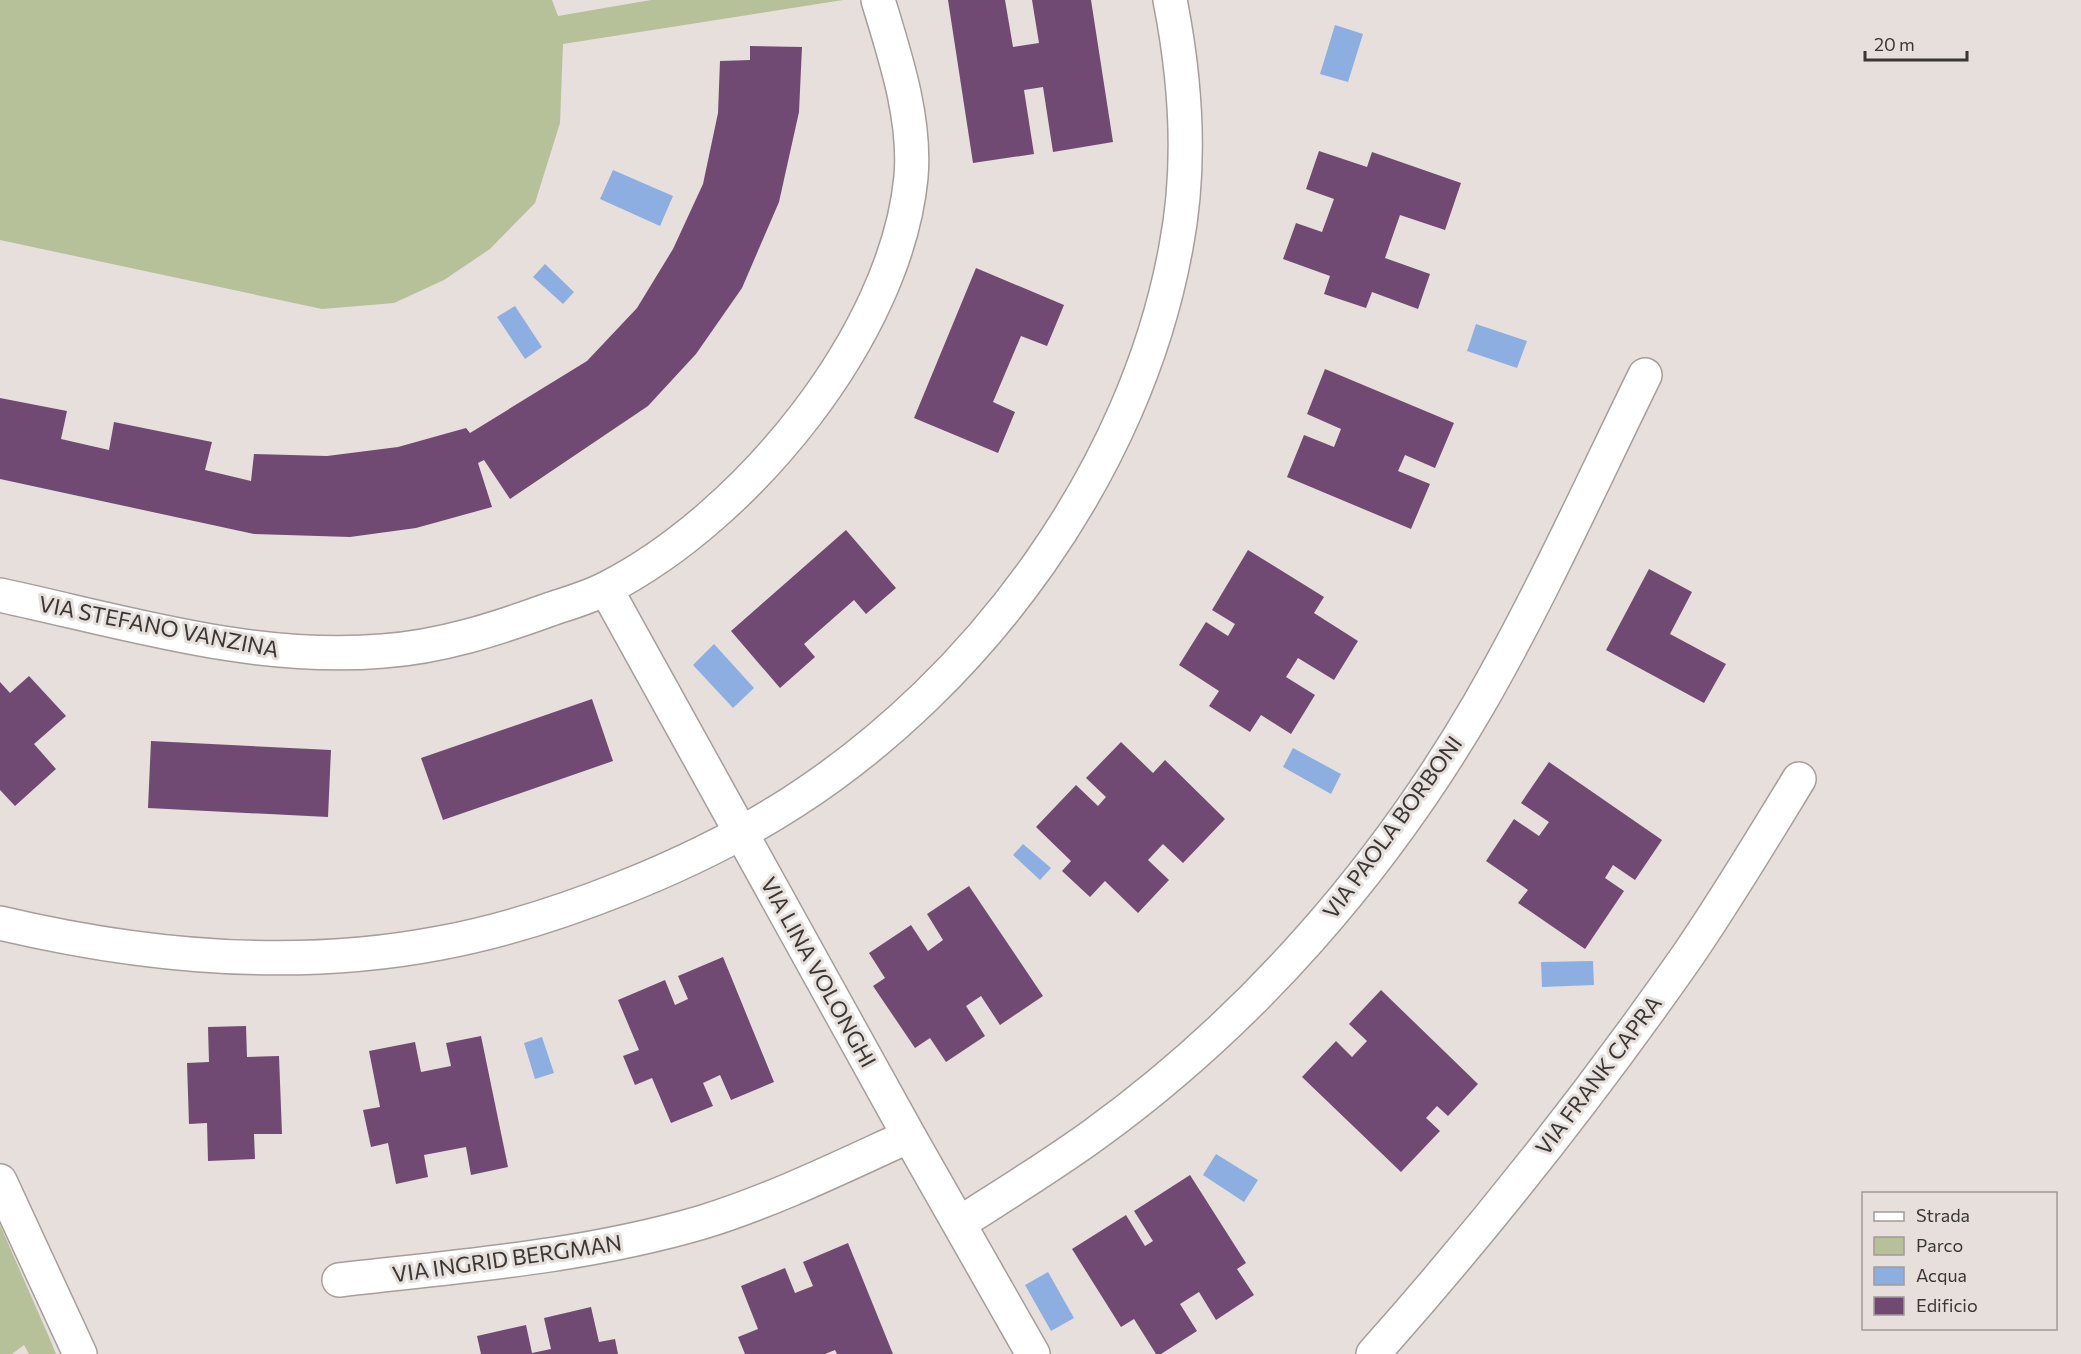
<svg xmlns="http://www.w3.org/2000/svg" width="2081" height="1354" font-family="Commissioner,sans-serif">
<rect width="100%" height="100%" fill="#e7dfdc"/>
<path fill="#b6c099" d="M 0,0 L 552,0 L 558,16 L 651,0 L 843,0 L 563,44 L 560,123 L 535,203 L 490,249 L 444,280 L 394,303 L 322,309 L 0,240 Z
M 0,1225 L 49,1337 L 56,1354 L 29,1354 L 24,1345 L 12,1354 L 0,1354 Z"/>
<path fill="#8daee0" d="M 1335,25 L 1363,34 L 1348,82 L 1320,74 Z
M 613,170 L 673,196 L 660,226 L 600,199 Z
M 545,264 L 574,292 L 563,304 L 533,277 Z
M 515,306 L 542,347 L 525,359 L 497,317 Z
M 1476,324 L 1527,341 L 1517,368 L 1467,351 Z
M 714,644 L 754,688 L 733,708 L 693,665 Z
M 1293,748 L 1341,774 L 1331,794 L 1283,767 Z
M 1023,844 L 1051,868 L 1040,880 L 1013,855 Z
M 1593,961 L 1594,985 L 1542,987 L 1541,962 Z
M 542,1037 L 554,1073 L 535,1079 L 524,1043 Z
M 1216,1154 L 1258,1180 L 1244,1202 L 1203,1175 Z
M 1048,1272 L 1074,1318 L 1051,1331 L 1025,1285 Z"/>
<path fill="#714a73" d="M 948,0 L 1005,0 L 1013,47 L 1039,43 L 1032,0 L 1091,0 L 1113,142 L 1053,152 L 1043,87 L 1024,90 L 1034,154 L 973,163 Z
M 750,46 L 802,47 L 799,112 L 779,202 L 742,288 L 696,354 L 648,406 L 510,499 L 484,460 L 478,463 L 492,507 L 416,528 L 350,537 L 254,534 L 0,479 L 0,398 L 67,411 L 61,439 L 109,450 L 114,422 L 212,442 L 205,470 L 251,481 L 254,454 L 327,456 L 398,447 L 466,428 L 470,433 L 587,361 L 637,308 L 673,249 L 703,184 L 718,113 L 720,61 L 750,60 Z
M 1319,151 L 1367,167 L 1372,152 L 1461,183 L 1445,230 L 1400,215 L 1385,258 L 1430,274 L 1418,309 L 1372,292 L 1366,308 L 1324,294 L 1330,276 L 1283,259 L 1296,223 L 1322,232 L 1334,199 L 1306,189 Z
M 976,268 L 1064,305 L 1047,346 L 1021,336 L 993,402 L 1015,412 L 998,453 L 914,418 Z
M 1325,369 L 1454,423 L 1435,468 L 1405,455 L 1398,471 L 1430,484 L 1411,529 L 1287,477 L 1304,435 L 1334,447 L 1341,429 L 1307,414 Z
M 846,530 L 896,588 L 866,614 L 854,600 L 804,644 L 815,657 L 780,688 L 731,631 Z
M 1248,550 L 1324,597 L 1314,613 L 1358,641 L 1334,680 L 1298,658 L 1286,677 L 1315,695 L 1291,734 L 1261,715 L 1250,732 L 1209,706 L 1219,691 L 1179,665 L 1206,622 L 1228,636 L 1235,624 L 1212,610 Z
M 1649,569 L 1692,592 L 1670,634 L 1726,664 L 1704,703 L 1606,650 Z
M 29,676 L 66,716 L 34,744 L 56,769 L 15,806 L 0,790 L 0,682 L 10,693 Z
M 592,699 L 613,761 L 443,820 L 421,758 Z
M 151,741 L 331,750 L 328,817 L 148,808 Z
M 1121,742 L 1153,773 L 1165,760 L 1225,819 L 1183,863 L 1163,844 L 1148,860 L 1169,880 L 1138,913 L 1105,881 L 1090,897 L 1062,871 L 1071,861 L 1036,827 L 1076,785 L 1098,806 L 1106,797 L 1086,778 Z
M 1549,762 L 1662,840 L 1635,880 L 1613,865 L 1605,878 L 1624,891 L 1585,949 L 1518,903 L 1528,890 L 1486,861 L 1514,819 L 1539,836 L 1549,822 L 1521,803 Z
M 969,886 L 1043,996 L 1000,1025 L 981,996 L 966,1006 L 985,1036 L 946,1062 L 930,1038 L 915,1048 L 873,986 L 885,978 L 869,953 L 911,925 L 928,951 L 943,940 L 927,914 Z
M 723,957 L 774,1082 L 731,1100 L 720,1075 L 703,1083 L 713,1106 L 671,1123 L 652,1078 L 635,1085 L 623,1056 L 639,1050 L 618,1000 L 665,980 L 675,1005 L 688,999 L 678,976 Z
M 1381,990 L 1478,1084 L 1448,1116 L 1437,1106 L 1426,1118 L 1440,1131 L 1401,1172 L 1302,1077 L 1336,1041 L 1352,1057 L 1367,1041 L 1349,1024 Z
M 246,1026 L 247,1057 L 279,1056 L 282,1134 L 254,1134 L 255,1159 L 208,1161 L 207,1123 L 189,1124 L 187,1063 L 209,1062 L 208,1027 Z
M 481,1036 L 508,1167 L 471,1175 L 466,1147 L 424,1155 L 428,1177 L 396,1184 L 388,1143 L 371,1147 L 363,1110 L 380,1107 L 369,1051 L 415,1042 L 421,1072 L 451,1066 L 446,1043 Z
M 1190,1175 L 1246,1263 L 1237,1269 L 1254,1295 L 1216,1320 L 1199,1292 L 1180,1304 L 1197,1331 L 1161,1354 L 1156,1354 L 1134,1319 L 1121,1327 L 1072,1249 L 1126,1215 L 1145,1246 L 1153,1241 L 1134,1211 Z
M 848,1243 L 893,1354 L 837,1354 L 835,1350 L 825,1354 L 745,1354 L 738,1337 L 758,1329 L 741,1286 L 785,1268 L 795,1293 L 813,1286 L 803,1262 Z
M 591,1307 L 599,1342 L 615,1339 L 618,1354 L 481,1354 L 477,1336 L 526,1325 L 532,1353 L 551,1349 L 544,1318 Z"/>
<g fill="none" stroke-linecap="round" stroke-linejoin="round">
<g stroke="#a69e9c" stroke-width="36">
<path id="minor" d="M 606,589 L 909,1136 L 1033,1354
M 0,595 C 125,622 254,662 383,651 C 441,647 496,629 551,609 C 569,603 590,597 607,588 C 746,517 896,335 911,177 C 916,118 895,56 878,0
M 0,923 C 144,957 294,971 440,943 C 553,922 697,864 793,802 C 981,681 1136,469 1176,247 C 1192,164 1186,81 1170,0
M 0,1181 L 80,1354
M 960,1223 C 1005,1194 1051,1166 1095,1134 C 1251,1021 1382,871 1479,704 C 1540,598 1591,485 1645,375
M 339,1280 C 461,1266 584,1257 703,1222 C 774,1200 841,1167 909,1136
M 1373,1354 C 1485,1228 1591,1094 1688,955 C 1727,898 1763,838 1799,779"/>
</g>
<use href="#minor" stroke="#fff" stroke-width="33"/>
</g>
<g text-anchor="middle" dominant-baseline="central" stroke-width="6" stroke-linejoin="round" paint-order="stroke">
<g font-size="22" fill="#393634" stroke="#e7dfdc">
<text transform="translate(159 626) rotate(11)">VIA STEFANO VANZINA</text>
<text transform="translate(1392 827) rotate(-54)">VIA PAOLA BORBONI</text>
<text transform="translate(819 972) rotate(61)">VIA LINA VOLONGHI</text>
<text transform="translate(1598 1075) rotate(-53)">VIA FRANK CAPRA</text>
<text transform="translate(507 1258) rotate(-8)">VIA INGRID BERGMAN</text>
</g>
</g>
<rect x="1862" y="1192" width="195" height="138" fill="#e7dfdc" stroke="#a19b99" stroke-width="1.5"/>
<rect x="1874" y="1212" width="30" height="9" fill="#ffffff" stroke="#a19b99" stroke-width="1.5"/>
<text x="1916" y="1222" font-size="18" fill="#393634">Strada</text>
<rect x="1874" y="1237" width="30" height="18" fill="#b6c099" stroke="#a19b99" stroke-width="1.5"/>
<text x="1916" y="1252" font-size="18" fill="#393634">Parco</text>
<rect x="1874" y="1267" width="30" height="18" fill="#8daee0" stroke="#a19b99" stroke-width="1.5"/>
<text x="1916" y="1282" font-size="18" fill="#393634">Acqua</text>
<rect x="1874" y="1297" width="30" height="18" fill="#714a73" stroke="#a19b99" stroke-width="1.5"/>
<text x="1916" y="1312" font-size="18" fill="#393634">Edificio</text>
<path d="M1865 51v9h102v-9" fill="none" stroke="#393634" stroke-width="3"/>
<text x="1874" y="51" font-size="18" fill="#393634" stroke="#e7dfdc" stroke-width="4.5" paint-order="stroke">20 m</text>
</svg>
